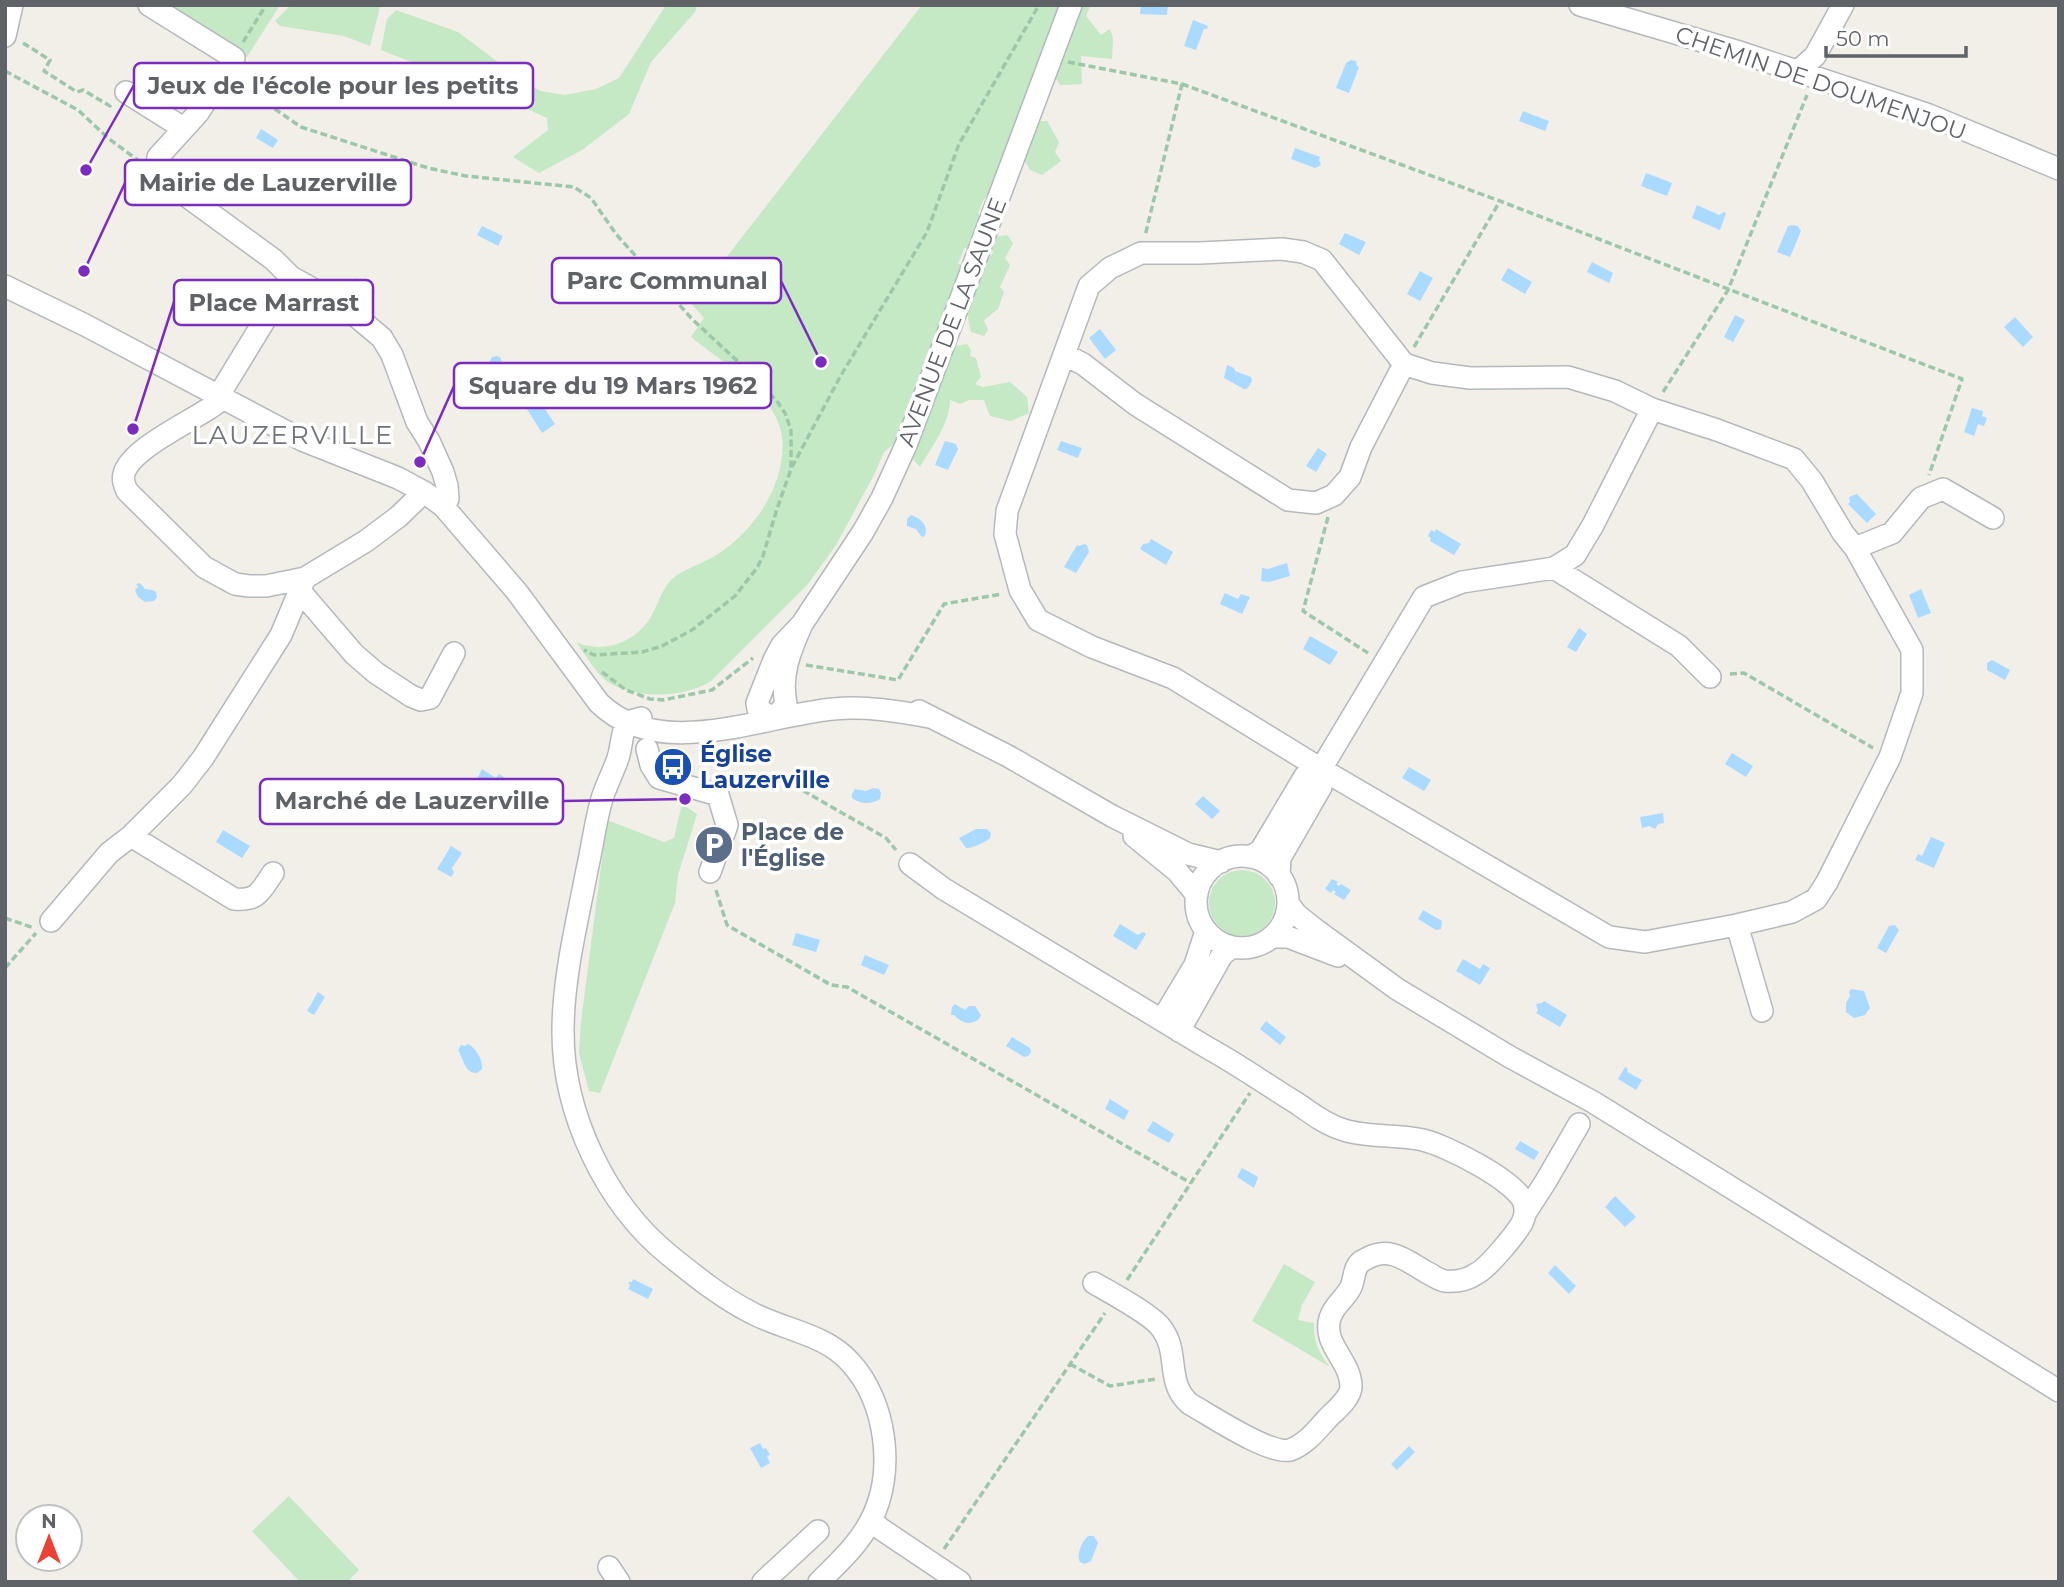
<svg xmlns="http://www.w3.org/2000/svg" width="2064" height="1587" font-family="Montserrat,sans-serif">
<rect width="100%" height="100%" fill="#f1efe8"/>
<path fill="#c5e8c5" d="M 165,5 L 280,5 L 247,57 Z
M 291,5 L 367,5 L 380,7 L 370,46 L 344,36 L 280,26 L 275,21 Z
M 666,5 L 697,5 L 695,12 L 651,62 L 629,114 L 582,150 L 539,173 L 513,157 L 548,130 L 547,118 L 514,103 L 381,50 L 387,19 L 396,10 L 458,32 L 510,71 L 540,91 L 565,95 L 596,89 L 619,78 Z
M 922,5 L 1088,5 L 1090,7 L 1086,16 L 1101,35 L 1110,29 L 1113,38 L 1112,59 L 1081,56 L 1082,84 L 1060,85 L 1052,72 L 1035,121 L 1047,121 L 1059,142 L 1055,152 L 1061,161 L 1042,175 L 1030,170 L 1024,160 L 1022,144 L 983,201 L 978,213 L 985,228 L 975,244 L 964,249 L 958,264 L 980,267 L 993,253 L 991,245 L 993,237 L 1007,235 L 1013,243 L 1005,258 L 1010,265 L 1000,287 L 1004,292 L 998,309 L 984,320 L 988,330 L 984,336 L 971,332 L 968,319 L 969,289 L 919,390 L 907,407 L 913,421 L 927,409 L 945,375 L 942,360 L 955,346 L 967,344 L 971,350 L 970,356 L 976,358 L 981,377 L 975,384 L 983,387 L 1010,382 L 1027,397 L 1029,413 L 1011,421 L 990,416 L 984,400 L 969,400 L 960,404 L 950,400 C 950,423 931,448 920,467 L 896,442 L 884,452 L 874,475 L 836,545 L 808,584 L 711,681 C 684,698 640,699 611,684 C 597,676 586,655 576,642 C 605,655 639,641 653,613 C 659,601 662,590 671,580 C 684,568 703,564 718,554 C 755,530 787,483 782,437 C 777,395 722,362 691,337 L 704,318 L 691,303 Z
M 682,804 L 697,814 L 678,875 L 675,903 L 600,1093 L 589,1091 L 579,1053 L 581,1022 L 607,820 L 664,842 L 674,838 Z
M1209 903a33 33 0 1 1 66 0a33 33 0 1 1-66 0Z
M 1284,1264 L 1315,1282 L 1302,1305 L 1298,1320 L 1314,1323 C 1313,1341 1319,1353 1330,1367 L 1252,1321 Z
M 289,1496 L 359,1570 L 347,1582 L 300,1582 L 252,1531 Z"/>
<path fill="#aadaff" d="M 1141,5 L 1168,5 L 1167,15 L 1140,14 Z
M 1193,20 L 1208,26 L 1207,29 L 1204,29 L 1196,50 L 1184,46 Z
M 1351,60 L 1356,61 L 1357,66 L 1359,67 L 1349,93 L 1336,88 L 1346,63 Z
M 1523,111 L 1549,121 L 1545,131 L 1519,121 Z
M 261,129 L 278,140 L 273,148 L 256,138 Z
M 1295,148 L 1320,157 L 1319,160 L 1321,165 L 1315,168 L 1291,159 Z
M 1646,173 L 1672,183 L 1667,196 L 1641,186 Z
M 1697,205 L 1719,215 L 1724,212 L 1726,213 L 1720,230 L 1692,218 Z
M 1792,225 L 1798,226 L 1801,231 L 1790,257 L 1777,252 L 1788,226 Z
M 482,226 L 503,236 L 498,246 L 477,235 Z
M 1345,233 L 1366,242 L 1359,255 L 1339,244 Z
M 1592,262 L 1613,273 L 1609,283 L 1587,272 Z
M 1508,268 L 1532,282 L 1525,294 L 1501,280 Z
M 1420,271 L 1433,278 L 1420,301 L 1407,294 Z
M 356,278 L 375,292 L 369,301 L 349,287 Z
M 1735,315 L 1745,320 L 1733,342 L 1724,337 Z
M 2015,317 L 2033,337 L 2023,347 L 2004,327 Z
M 1100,329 L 1116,350 L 1105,359 L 1089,338 Z
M 496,356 L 500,357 L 502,363 L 493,380 L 483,374 L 492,357 Z
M 1227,365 L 1234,368 L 1235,371 L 1251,377 L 1252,381 L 1247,389 L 1244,389 L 1224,378 Z
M 534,400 L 537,402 L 539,400 L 555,424 L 542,433 L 527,409 L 529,401 Z
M 1972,408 L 1983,411 L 1982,416 L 1987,418 L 1984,426 L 1978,424 L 1974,436 L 1964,432 Z
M 945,441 L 956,444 L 958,449 L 948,470 L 935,465 Z
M 1061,441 L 1082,448 L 1078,458 L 1057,450 Z
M 1318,448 L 1327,454 L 1316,472 L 1306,466 Z
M 1857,494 L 1876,514 L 1867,523 L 1848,504 L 1850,502 L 1849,497 Z
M 911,515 C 921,518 930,527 924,537 L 921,536 L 916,529 L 907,526 L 907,519 Z
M 1436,529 L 1461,544 L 1454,555 L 1430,541 L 1431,538 L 1428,536 L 1431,530 L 1435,532 Z
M 1151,539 L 1173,552 L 1166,565 L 1140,549 L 1143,544 L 1149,543 Z
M 1084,544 L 1087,545 L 1089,552 L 1076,573 L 1064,567 L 1077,545 L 1079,546 Z
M 1287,563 L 1290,576 L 1269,582 L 1261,581 L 1262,568 L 1268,569 Z
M 140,583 L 145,589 L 152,590 L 156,592 L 157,597 L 154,601 L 145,602 L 138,597 L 135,590 L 138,587 L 136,584 Z
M 1921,589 L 1931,613 L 1918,618 L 1909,595 Z
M 1225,593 L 1238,599 L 1241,594 L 1250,597 L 1242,614 L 1220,604 Z
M 1579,628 L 1587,634 L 1576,652 L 1567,647 Z
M 1310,636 L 1338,652 L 1330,665 L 1303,649 Z
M 1992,660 L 2010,670 L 2005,680 L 1987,670 L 1987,663 Z
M 1732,753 L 1753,766 L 1746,777 L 1725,764 Z
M 1409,767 L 1431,780 L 1424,791 L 1402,778 Z
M 482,769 L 496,778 L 499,774 L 504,777 L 502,781 L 505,783 L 499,795 L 476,781 Z
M 873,788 L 879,789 L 881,793 L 880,799 C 872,804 861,805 852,798 L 852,794 L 855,789 L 866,791 Z
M 1203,796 L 1220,811 L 1212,819 L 1195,804 Z
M 1663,813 L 1664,823 L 1658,824 L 1655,829 L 1649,826 L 1642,828 L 1640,817 Z
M 976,829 L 987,829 L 991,833 L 990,838 C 988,841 971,849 966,848 L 959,838 Z
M 223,830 L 250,846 L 242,858 L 216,842 Z
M 1931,837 L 1945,843 L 1934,868 L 1915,860 L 1918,854 L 1922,856 Z
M 451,846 L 462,853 L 452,868 L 454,873 L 451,877 L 437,869 Z
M 1332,879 L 1338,882 L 1336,884 L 1339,886 L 1341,884 L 1351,890 L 1344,900 L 1334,894 L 1336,892 L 1333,890 L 1331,893 L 1325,889 Z
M 1423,910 L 1442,921 L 1441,929 L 1436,930 L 1418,919 Z
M 1120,924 L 1138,935 L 1143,932 L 1146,934 L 1136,950 L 1113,936 Z
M 1895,925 L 1899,930 L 1886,953 L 1877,948 L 1889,926 Z
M 796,933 L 820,940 L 816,952 L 792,945 Z
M 865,955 L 889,965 L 884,975 L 861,965 Z
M 1463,959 L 1480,969 L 1483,964 L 1490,968 L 1480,985 L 1456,971 Z
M 1851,989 L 1864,991 L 1870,1008 L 1865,1015 L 1854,1018 L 1846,1012 L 1846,1003 L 1850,996 L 1849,992 Z
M 318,992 L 325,997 L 314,1015 L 307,1011 Z
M 1544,1001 L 1567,1015 L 1560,1027 L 1536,1013 L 1538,1010 L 1536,1004 L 1542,1003 Z
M 955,1004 L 965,1010 L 969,1006 L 975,1006 L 981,1015 L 979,1019 C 969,1026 962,1023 954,1015 L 951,1015 L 952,1007 Z
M 1266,1021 L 1286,1037 L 1280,1045 L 1260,1029 Z
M 1012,1037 L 1030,1048 L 1031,1052 L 1028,1056 L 1024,1057 L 1006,1046 Z
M 468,1044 C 476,1048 483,1060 482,1069 L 477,1073 C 464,1073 464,1059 458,1050 L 461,1045 L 465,1046 Z
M 1625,1067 L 1628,1069 L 1627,1072 L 1642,1080 L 1636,1090 L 1618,1079 Z
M 1110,1099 L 1129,1111 L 1124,1120 L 1105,1109 Z
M 1153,1121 L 1174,1134 L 1169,1143 L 1147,1131 Z
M 1520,1141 L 1539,1152 L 1534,1160 L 1515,1149 Z
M 1242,1168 L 1258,1177 L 1254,1188 L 1237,1177 Z
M 1615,1196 L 1636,1217 L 1625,1227 L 1605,1207 Z
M 1555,1265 L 1576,1286 L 1569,1294 L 1548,1273 Z
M 633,1279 L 653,1289 L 648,1299 L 628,1289 L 630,1286 L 628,1282 L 632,1282 Z
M 760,1443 L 763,1449 L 766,1448 L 770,1455 L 767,1456 L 770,1463 L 761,1468 L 750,1448 Z
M 1409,1446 L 1415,1452 L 1397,1470 L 1391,1464 Z
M 1088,1536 L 1094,1536 L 1098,1543 L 1091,1561 L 1085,1564 L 1080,1562 C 1076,1555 1082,1541 1088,1536 Z"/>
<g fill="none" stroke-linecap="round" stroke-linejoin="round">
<g stroke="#b5b8bc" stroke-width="24">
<path id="minor" d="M 149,5 L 234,58 L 198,113 L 158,157 L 156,171 L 162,178 L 274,260 L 291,277 L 345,307 L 382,338 L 392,355 L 417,422 L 429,441 L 443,472 L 447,486 L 448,499 L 443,506
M 1580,5 L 1736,51 L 1929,115 L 2059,169
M 5,36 L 12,5
M 1798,71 L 1815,56 L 1843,5
M 126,92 L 183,128
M 1282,249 L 1303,252 L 1322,260 L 1404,364 L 1432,373 L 1470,378 L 1568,377 L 1615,391 L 1652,409 L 1717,430 L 1794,459 L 1812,481 L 1843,533 L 1855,548 L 1912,650 L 1912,693 L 1890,757 L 1827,882 L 1816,899 L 1792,912 L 1737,925 L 1645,942 L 1609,937 L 1321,769 L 1173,678 L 1092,647 L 1038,620 L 1020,590 L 1005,534 L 1007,511 L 1089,286 L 1110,268 L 1141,253 L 1200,253 Z
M 291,277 L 219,395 L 217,403 C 195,420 130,448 124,474 C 122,480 125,486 127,491 L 204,567 L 235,584 L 249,586 L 266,586 L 305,578 L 366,541 L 398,517 L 424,492
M 5,286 L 85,325 L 302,440 L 398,478 L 424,492 L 443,506 L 517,592 L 599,703 C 660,762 760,716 833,709 C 866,706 897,711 929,717
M 1065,355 L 1083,364 L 1135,404 L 1288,500 L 1316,503 L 1334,495 L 1350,477 L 1361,447 L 1404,364
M 1855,548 L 1892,533 L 1921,498 L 1943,489 L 1993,518
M 1554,568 L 1679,646 L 1710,677
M 300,591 L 354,654 L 376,673 L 411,696 L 421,700 L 430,698 L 454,653
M 802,624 C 790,651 780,675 786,704 L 774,719 L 758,709 L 757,703 L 774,660 L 782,645 L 802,624 L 863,532 L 882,498 L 906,445 L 1071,5
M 919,711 L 1008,756 L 1112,816 L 1188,854 L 1221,862
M 641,718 L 627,722 C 621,734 622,746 618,758 C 613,773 605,787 601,802 C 595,824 592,848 587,870 C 577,923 563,977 563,1032 C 563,1114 606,1204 669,1255 C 695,1276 722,1298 752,1313 C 784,1330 825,1334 850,1362 C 887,1402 896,1474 870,1522 C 858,1545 838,1563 819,1582
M 647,749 L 651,765 L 659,778 L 718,795 L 727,825 L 710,872
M 131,836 L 234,899 C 258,901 260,892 273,873
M 1134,836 L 1177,871 L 1197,895
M1196 902a46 46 0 1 1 92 0a46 46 0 1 1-92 0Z
M 1250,857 L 1261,850 L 1305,776 L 1321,769
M 910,864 L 944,889 L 1208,1048 C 1239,1065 1267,1085 1298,1104 C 1312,1114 1327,1125 1344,1130 C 1369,1138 1397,1134 1423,1140 C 1445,1145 1517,1181 1524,1203 C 1526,1210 1525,1217 1522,1223 C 1515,1235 1488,1268 1476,1274 C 1467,1280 1456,1282 1445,1281 C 1438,1280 1433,1275 1426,1272 C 1404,1259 1389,1245 1364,1260 C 1353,1265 1355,1278 1351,1287 C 1345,1299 1334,1305 1330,1318 C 1322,1345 1351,1360 1351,1387 C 1350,1400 1334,1411 1326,1420 C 1316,1431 1305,1445 1290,1450 C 1269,1455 1210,1415 1190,1404 C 1165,1383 1180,1353 1162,1329 C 1153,1315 1111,1293 1094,1283
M 1279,876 L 1280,858 L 1321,787 L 1321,769 L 1424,597 L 1462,582 L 1554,568 L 1575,555 L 1593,525 L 1652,409
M 1288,903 L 1296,914 L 1316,930 L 1397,989 L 1510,1057 L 1593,1102 L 2059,1391
M 51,921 L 109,853 L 131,836 L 182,785 L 203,758 L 281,635 L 305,578
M 1737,925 L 1762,1011
M 1272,937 L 1288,937 L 1338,956
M 1162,1020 L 1195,965 L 1206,931
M 1179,1031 L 1222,955 L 1232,947
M 1526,1212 L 1546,1181 L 1579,1124
M 871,1520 L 881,1529 L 960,1582
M 609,1567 L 619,1582
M 763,1582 L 818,1531"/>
</g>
<path stroke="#9cc7a9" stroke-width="3.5" stroke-dasharray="7 3.5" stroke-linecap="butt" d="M 243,42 L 266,5
M 23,43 L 50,60 L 44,71 L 77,92 L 83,90 L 110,106 L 112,103
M 1068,62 L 1182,84 L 1145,236
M 5,71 L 78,110 L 108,138 L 139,161
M 1182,84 L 1500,201 L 1962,379 L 1929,475
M 240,85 L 301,127 L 428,168 L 466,176 L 574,187 L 591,198 L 616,234 L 692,319 L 746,369 L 776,400 L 785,413 L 791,430 L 791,469 L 776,512 L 763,556 L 757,568 L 735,596 L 692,630 L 662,646 L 642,652 L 594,655 L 584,650
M 1414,347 L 1500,201
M 1663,392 L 1728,290 L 1807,95
M 792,467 L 840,377 L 927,232 L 959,144 L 1039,5
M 1328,517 L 1303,611 L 1368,653
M 806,665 L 898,680 L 944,604 L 1002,594
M 602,672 L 626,690 L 650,699 L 663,700 L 712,690 L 753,658
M 1730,674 L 1744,673 L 1873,748
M 736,788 L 764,775 L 781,778 L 886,838 L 896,850
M 716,890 L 727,925 L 831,985 L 847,987 L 1191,1183
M 5,918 L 34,928
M 5,968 L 36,933
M 1127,1280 L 1250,1093
M 1070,1364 L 1110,1386 L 1156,1379
M 944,1549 L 1105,1313"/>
<use href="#minor" stroke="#fff" stroke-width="21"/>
</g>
<defs>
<g id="bus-disc" transform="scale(2.0125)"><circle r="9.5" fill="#1a4fb4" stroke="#fff"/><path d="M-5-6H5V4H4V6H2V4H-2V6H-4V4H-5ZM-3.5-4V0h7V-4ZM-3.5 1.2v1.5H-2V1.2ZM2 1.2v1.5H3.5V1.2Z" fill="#fff"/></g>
<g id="parking-disc" transform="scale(2.0125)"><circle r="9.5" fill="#5c6f8a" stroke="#fff"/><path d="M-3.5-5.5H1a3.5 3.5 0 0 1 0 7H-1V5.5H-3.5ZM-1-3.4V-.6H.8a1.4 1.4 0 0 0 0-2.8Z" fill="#fff"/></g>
</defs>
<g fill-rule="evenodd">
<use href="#bus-disc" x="673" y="767"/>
<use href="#parking-disc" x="714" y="845"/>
</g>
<g text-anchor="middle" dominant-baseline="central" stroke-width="7" stroke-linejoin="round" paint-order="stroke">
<g font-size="23" fill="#5f6368" stroke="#fff">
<text transform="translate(1821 83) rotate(19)">CHEMIN DE DOUMENJOU</text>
<text transform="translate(952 322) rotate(-69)">AVENUE DE LA SAUNE</text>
</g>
<g font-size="23" font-weight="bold" fill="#164399" stroke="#fff" text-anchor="start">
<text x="700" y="754">Église<tspan x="700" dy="26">Lauzerville</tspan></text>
</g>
<g font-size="23" font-weight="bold" fill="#4e5e75" stroke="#fff" text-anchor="start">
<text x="741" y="832">Place de<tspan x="741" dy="26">l'Église</tspan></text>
</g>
<g font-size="26" letter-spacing="2" fill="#70757a" stroke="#fff">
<text x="293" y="435">LAUZERVILLE</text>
</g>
</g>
<path fill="none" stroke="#7b2cbf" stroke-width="2.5" d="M86 170L134 85M84 271L125 183M821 362L781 281M133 429L174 302M420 462L454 386M685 799L563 801"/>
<g fill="#7b2cbf" stroke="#fff" stroke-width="2.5">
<circle cx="86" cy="170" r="7"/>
<circle cx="84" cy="271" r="7"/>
<circle cx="821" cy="362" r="7"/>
<circle cx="133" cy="429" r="7"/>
<circle cx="420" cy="462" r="7"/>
<circle cx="685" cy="799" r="7"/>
</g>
<g fill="#fff" stroke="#7b2cbf" stroke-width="2.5">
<rect x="134" y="63" width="399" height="45" rx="7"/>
<rect x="125" y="160" width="286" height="45" rx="7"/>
<rect x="552" y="258" width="229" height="45" rx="7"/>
<rect x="174" y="280" width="199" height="45" rx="7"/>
<rect x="454" y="363" width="317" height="45" rx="7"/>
<rect x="260" y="779" width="303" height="45" rx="7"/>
</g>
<g font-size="24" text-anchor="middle" font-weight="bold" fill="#5f6368">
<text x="333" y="94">Jeux de l'école pour les petits</text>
<text x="268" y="191">Mairie de Lauzerville</text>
<text x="667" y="289">Parc Communal</text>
<text x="274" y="311">Place Marrast</text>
<text x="613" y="394">Square du 19 Mars 1962</text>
<text x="412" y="809">Marché de Lauzerville</text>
</g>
<rect width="2064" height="1587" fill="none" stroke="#5f6368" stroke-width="14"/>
<g transform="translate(49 1538)"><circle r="33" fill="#ffffff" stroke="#bfc1c3" stroke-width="2"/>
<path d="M0-5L12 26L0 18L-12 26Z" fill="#ea4335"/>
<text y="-10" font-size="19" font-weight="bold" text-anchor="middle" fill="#5f6368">N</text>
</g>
<path d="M1826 46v10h140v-10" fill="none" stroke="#5f6368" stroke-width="3.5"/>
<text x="1836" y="46" font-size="21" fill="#5f6368" stroke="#ffffff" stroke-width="5" paint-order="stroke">50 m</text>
</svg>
